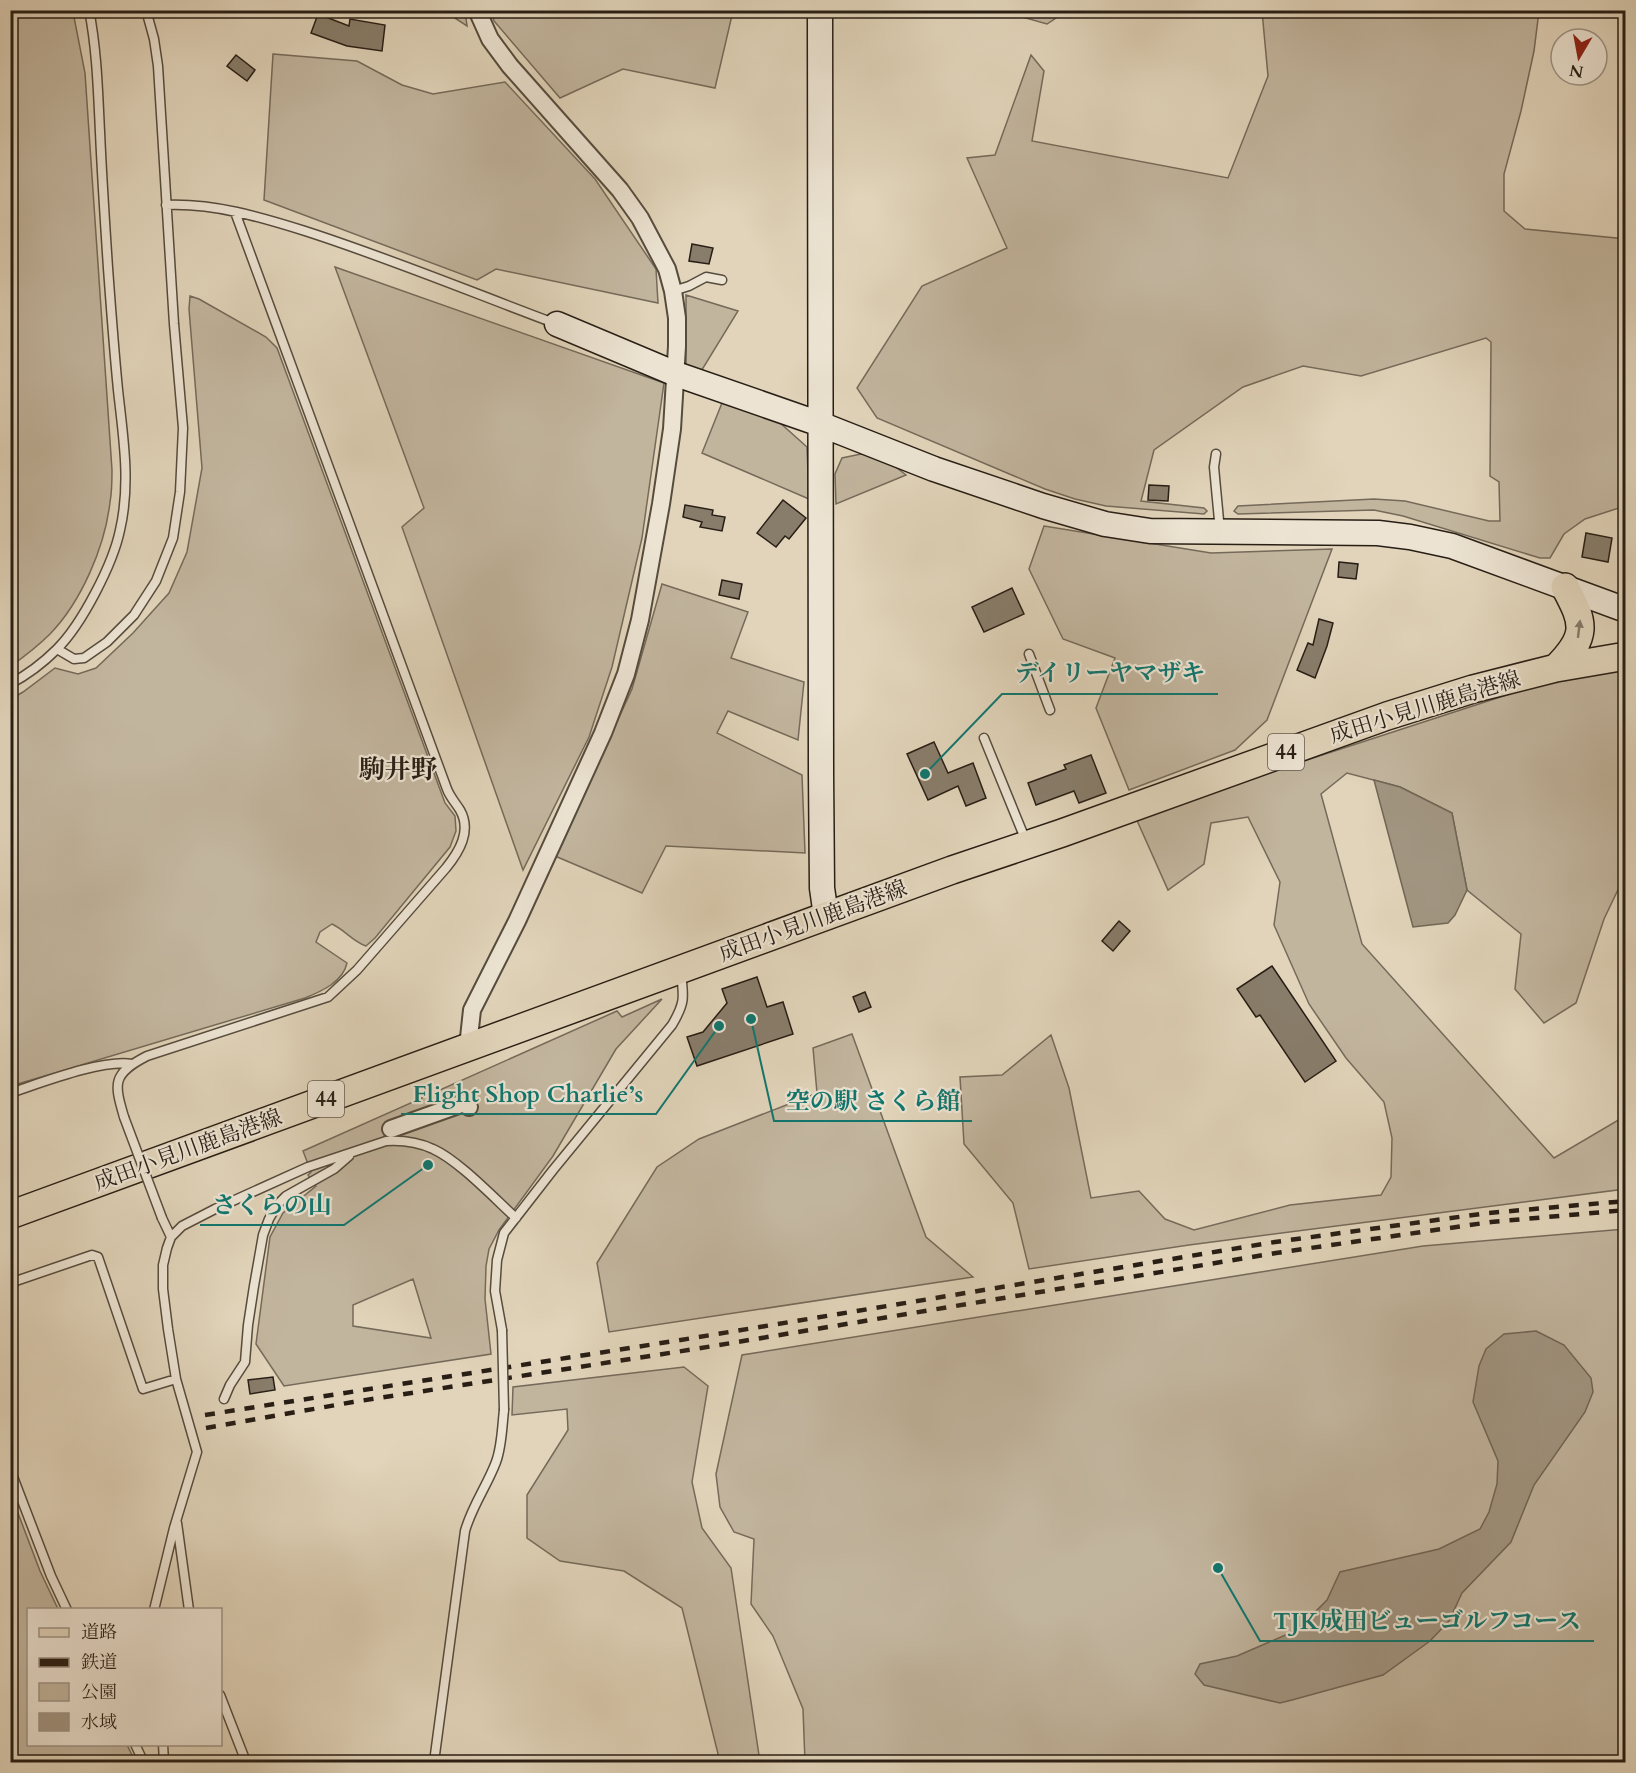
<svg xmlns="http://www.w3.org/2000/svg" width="1636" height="1773" font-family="Cardo,'Noto Serif JP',serif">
<rect width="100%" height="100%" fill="#e1d4ba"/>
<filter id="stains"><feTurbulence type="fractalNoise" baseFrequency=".00333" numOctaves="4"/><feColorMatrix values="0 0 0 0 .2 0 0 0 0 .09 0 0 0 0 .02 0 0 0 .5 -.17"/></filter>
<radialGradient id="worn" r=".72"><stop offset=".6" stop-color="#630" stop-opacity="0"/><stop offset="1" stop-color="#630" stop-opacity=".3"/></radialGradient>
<path fill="#c2b59e" stroke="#756a5a" stroke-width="1.5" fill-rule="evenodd" d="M 11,10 L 72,10 L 73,12 L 85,73 L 112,470 C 112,481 112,492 110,502 C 105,547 81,602 50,634 C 38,646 25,656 11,666 Z
M 444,11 L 465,11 L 467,26 Z
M 491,11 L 491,10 L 733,11 L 715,88 L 623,69 L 560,98 L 494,21 Z
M 1001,11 L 1057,11 L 1056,18 L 1047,24 Z
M 1262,11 L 1539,11 L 1534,51 L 1521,111 L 1504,174 L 1504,211 L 1525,229 L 1626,239 L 1625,506 L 1585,519 L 1564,534 L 1550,558 L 1540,558 L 1403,516 L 1374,510 L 1238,514 L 1234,511 L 1238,506 L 1374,499 L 1405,501 L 1489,521 L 1500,521 L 1499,482 L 1490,476 L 1491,342 L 1486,338 L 1361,376 L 1303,366 L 1243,387 L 1154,450 L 1141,501 L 1204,508 L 1207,511 L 1204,514 L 1106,506 L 1075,499 L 1045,489 L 877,418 L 857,388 L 922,286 L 1007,248 L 967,158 L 995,155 L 1031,55 L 1044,71 L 1032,141 L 1228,178 L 1268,76 Z
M 273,54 L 357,61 L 402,85 L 433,94 L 505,82 L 595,179 L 656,269 L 658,303 L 496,269 L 477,280 L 264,200 Z
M 335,267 L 664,383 L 642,538 L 612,667 L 589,737 L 523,870 L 402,527 L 424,508 Z
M 686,295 L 738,311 L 700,373 L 686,366 Z
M 190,296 L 199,299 L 266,337 L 277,348 L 445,803 L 455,816 L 456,831 L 450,847 L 375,938 L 366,946 C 352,941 345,930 332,924 L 320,932 L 316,942 L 347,963 C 343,982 322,991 305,998 L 11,1086 L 11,699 L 23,692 L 55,668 L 78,674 L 96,668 L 133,633 L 169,593 L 187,552 L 202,468 L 189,309 Z
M 722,403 L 779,422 L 807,447 L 809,499 L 702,453 Z
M 861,454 L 884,458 L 906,475 L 836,504 L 835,474 L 842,458 Z
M 1044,526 L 1211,553 L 1332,549 L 1267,720 L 1235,750 L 1129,790 L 1096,708 L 1115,658 L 1063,639 L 1029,569 Z
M 662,584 L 748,612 L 731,658 L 804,682 L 798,740 L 728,711 L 717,733 L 802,775 L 805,853 L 666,846 L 642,893 L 555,856 L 632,689 Z
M 1625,668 L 1625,875 L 1604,919 L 1576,1003 L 1544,1023 L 1515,989 L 1521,934 L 1467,890 L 1452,813 L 1400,787 L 1347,773 L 1321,794 L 1362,944 L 1554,1158 L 1622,1118 L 1625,1114 L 1625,1189 L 1189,1245 L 1029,1269 L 1013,1203 L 964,1144 L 960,1077 L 1002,1075 L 1051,1035 L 1069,1088 L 1091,1198 L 1139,1191 L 1165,1219 L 1194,1230 L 1290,1205 L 1381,1195 L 1391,1177 L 1392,1138 L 1384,1102 L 1346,1058 L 1309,1004 L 1274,925 L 1280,882 L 1248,817 L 1211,823 L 1204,864 L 1168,890 L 1135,816 L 1531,687 Z
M 662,999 L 616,1049 L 553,1156 L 499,1230 L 489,1249 L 486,1266 L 485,1299 L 491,1354 L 284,1386 L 256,1344 L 270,1237 L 283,1213 L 316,1186 L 308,1175 L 311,1172 L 303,1151 L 617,1011 L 622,1017 ZM 413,1279 L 431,1338 L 353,1326 L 353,1305 Z
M 852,1034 L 926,1237 L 973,1277 L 609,1332 L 597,1263 L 657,1167 L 699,1139 L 817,1093 L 813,1048 Z
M 1625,1229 L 1625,1762 L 805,1762 L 803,1709 L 773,1636 L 751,1604 L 754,1539 L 734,1532 L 720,1507 L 716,1474 L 742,1355 L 1423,1246 Z
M 684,1367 L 708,1386 L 692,1482 L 702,1528 L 731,1568 L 760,1762 L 720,1762 L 682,1608 L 624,1571 L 560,1561 L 527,1538 L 527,1495 L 568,1430 L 567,1409 L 512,1415 L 513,1387 Z
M 10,1492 L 40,1571 L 58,1609 L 28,1610 L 28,1744 L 127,1745 L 132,1755 L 112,1762 L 11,1762 Z"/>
<path fill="#a29682" stroke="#716656" stroke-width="1.5" d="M 1374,780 L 1400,787 L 1452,813 L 1467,890 L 1455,915 L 1448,923 L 1413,927 Z
M 1536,1331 L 1564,1345 L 1591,1378 L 1593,1392 L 1585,1412 L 1534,1485 L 1511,1542 L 1462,1593 L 1449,1621 L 1430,1641 L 1383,1675 L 1292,1700 L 1280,1703 L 1204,1685 L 1195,1674 L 1200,1664 L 1237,1656 L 1297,1630 L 1327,1600 L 1340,1572 L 1439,1549 L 1480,1529 L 1489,1512 L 1497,1484 L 1498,1461 L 1473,1402 L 1479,1366 L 1486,1349 L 1504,1334 Z"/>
<path fill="#887d6b" stroke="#281e15" stroke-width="1.5" d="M 318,14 L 349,26 L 350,19 L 385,25 L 382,51 L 347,46 L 311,33 Z
M 236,55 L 255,70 L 247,81 L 227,66 Z
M 692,244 L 713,248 L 709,264 L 689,261 Z
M 1149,485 L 1169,486 L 1168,501 L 1148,500 Z
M 783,500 L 806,518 L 789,539 L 785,536 L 776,547 L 757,533 Z
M 685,505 L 713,510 L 712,515 L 725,517 L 722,531 L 700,527 L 702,522 L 683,517 Z
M 1586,533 L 1612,538 L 1608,562 L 1582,557 Z
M 1339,562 L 1358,564 L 1356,579 L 1338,577 Z
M 722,580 L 742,584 L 739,599 L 719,595 Z
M 1012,588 L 1024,614 L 984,632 L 972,607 Z
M 1319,619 L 1333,623 L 1327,646 L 1315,678 L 1297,670 L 1308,643 L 1313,645 Z
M 934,742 L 948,773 L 973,763 L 986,798 L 966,806 L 958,786 L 928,800 L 907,754 Z
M 1091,755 L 1106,793 L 1079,803 L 1074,791 L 1036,805 L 1028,783 L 1066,769 L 1064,765 Z
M 1119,921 L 1130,931 L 1113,951 L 1102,941 Z
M 1272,966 L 1336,1061 L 1305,1082 L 1260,1015 L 1256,1017 L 1237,989 Z
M 757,977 L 767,1007 L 783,1002 L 793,1034 L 697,1066 L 687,1037 L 703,1032 L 727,1003 L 722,989 Z
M 865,992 L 871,1007 L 859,1012 L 853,997 Z
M 273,1377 L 275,1390 L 250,1394 L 248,1380 Z"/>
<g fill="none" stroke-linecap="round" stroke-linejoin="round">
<g stroke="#564c3e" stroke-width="11">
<path id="lane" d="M 166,205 C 214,203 260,217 305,231 C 389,258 471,292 554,323
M 673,291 L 689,286 L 706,277 L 722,280
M 1216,454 L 1214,467 L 1220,531
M 57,649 L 74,659 L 84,658 L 107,642 L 134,615 L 156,581 L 173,538 L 180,492 L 183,428 L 174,324 L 158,66 L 154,39 L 146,10
M 1029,654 L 1050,710
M 10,684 C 27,675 44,662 57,649 C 82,624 113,564 120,530 C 131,483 123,436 118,390 C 114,349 111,309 108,268 C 105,223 102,178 100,132 C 98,92 97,50 89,10
M 984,738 L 1026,841
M 10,1093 C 41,1083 102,1059 132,1064
M 124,1117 C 114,1083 112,1074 147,1056 L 328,997 L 357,970 L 446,868 C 459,852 472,831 460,810 C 455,802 450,797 447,789 L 235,212
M 162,1218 L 171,1237
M 10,1283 L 92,1255 L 98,1257 L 143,1389 L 176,1379
M 502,1330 L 495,1291 L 497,1260 L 504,1233 L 553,1170 L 672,1025 C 685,1003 684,998 681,973
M 224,1399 L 230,1385 L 245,1362 L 248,1325 L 254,1286 L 263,1235 L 269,1219 L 278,1204 L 286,1196 L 334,1169 L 349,1156
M 10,1469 L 51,1576 L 67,1610
M 177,1523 L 189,1610
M 154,1610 L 174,1528 L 197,1452 L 176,1379 L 168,1329 L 163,1289 L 163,1265 L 167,1248 L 171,1237 L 182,1226 L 215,1209 L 308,1167 L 386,1141 C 402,1140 418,1142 433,1149 C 458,1160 494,1198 516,1218
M 220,1695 L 246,1762
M 135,1744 L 142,1759 L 146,1762
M 163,1744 L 164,1762
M 434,1762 L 465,1531 C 472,1506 487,1486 496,1462 C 502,1446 502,1427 504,1410"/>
</g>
<g stroke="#564c3e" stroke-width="20">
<path id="street" d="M 468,1047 L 472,1010 L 517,921 L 603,733 L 626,674 L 640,620 L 661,504 L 672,429 L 677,346 L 677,318 L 673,291 L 667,269 L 640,218 L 620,190 L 510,66 L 490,39 L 477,10
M 391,1129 L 464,1103 L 469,1107"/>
</g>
<g stroke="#281e15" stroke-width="27">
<path id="secondary" d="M 820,10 L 821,773 L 822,888 L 826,916
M 557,324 L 676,374 L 820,424 L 934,469 L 1043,506 L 1105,524 L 1150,531 L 1378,533 L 1410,537 L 1452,546 L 1626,610"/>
</g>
<g stroke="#281e15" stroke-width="30">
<path id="primary" d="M 1556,668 C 1588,636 1585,624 1565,587
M 10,1215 L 952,870 L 1062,833 L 1387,716 L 1473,689 L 1556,668 L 1626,656"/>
</g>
<use href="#lane" stroke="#ece3d2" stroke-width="8"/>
<use href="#street" stroke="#ece3d2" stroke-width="16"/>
<use href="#secondary" stroke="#ece3d2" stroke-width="24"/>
<use href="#primary" stroke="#e1d4ba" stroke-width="27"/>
<path stroke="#281e15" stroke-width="4.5" stroke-dasharray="10 10" stroke-linecap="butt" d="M 205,1415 L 693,1338 L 1275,1242 L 1488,1213 L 1626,1201
M 206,1428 L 353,1402 L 695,1349 L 1276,1253 L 1491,1222 L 1626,1210"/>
<g stroke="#564c3e" stroke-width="11" stroke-linecap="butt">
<path id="lane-bridge" d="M 124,1117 L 162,1218
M 502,1330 L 504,1410"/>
</g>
<use href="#lane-bridge" stroke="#ece3d2" stroke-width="8"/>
</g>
<defs><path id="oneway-solid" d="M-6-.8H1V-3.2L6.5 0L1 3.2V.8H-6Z" transform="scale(1.5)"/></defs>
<use fill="#847968" href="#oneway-solid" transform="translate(1579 629) rotate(-83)"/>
<g text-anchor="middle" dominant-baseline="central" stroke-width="4.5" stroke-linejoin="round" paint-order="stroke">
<g fill="#ece3d2" stroke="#63594e" stroke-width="1.5">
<rect x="1268" y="734" width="36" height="36" rx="4.5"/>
<rect x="308" y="1081" width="36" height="36" rx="4.5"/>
</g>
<g font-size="21" font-weight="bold" fill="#281e15">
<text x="1286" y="752">44</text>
<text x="326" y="1099">44</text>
</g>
<g font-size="22" fill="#281e15" stroke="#ece3d2">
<text transform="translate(1425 707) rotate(-17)">成田小見川鹿島港線</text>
<text transform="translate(813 921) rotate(-20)">成田小見川鹿島港線</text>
<text transform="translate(188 1150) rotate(-20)">成田小見川鹿島港線</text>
</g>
<g font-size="26" font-weight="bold" fill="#281e15" stroke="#ece3d2">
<text x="398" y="769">駒井野</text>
</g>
</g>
<path fill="none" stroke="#0f766e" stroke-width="2" d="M925 774L1002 694H1218M719 1026L656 1114H401M751 1019L774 1121H972M428 1165L344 1225H200M1218 1568L1260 1641H1594"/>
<g fill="#0f766e" stroke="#ece3d2" stroke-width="2">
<circle cx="925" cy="774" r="6"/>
<circle cx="719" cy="1026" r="6"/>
<circle cx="751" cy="1019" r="6"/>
<circle cx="428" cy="1165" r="6"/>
<circle cx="1218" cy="1568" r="6"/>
</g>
<g font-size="24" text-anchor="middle" font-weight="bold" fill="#0f766e" stroke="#ece3d2" stroke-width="4.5" stroke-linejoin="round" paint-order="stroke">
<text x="1110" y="681">デイリーヤマザキ</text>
<text x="528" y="1102">Flight Shop Charlie’s</text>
<text x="873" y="1109">空の駅 さくら館</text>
<text x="272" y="1213">さくらの山</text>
<text x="1427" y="1629">TJK成田ビューゴルフコース</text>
</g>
<rect width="1636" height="1773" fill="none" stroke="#e1d4ba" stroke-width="36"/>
<rect x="12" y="12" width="1612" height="1749" fill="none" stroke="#281e15" stroke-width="3"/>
<rect x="18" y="18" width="1600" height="1737" fill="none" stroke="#281e15" stroke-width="1.5"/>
<rect x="27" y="1608" width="195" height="138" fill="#ece3d2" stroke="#9e9486" stroke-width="1.5"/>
<rect x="39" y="1628" width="30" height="9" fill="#e1d4ba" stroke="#9e9486" stroke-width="1.5"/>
<text x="81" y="1638" font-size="18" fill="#281e15">道路</text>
<rect x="39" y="1658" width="30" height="9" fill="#281e15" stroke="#9e9486" stroke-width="1.5"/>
<text x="81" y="1668" font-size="18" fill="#281e15">鉄道</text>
<rect x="39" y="1683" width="30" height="18" fill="#c2b59e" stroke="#9e9486" stroke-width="1.5"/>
<text x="81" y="1698" font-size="18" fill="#281e15">公園</text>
<rect x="39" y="1713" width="30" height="18" fill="#a29682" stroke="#9e9486" stroke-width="1.5"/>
<text x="81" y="1728" font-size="18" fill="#281e15">水域</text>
<g transform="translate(1579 57) rotate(190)"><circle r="28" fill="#ece3d2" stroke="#9e9486" stroke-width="1.5"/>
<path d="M0-4.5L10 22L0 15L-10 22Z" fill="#8f2418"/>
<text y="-9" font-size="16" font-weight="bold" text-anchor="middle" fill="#281e15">N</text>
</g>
<rect width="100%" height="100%" filter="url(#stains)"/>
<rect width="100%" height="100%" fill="url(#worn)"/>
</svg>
